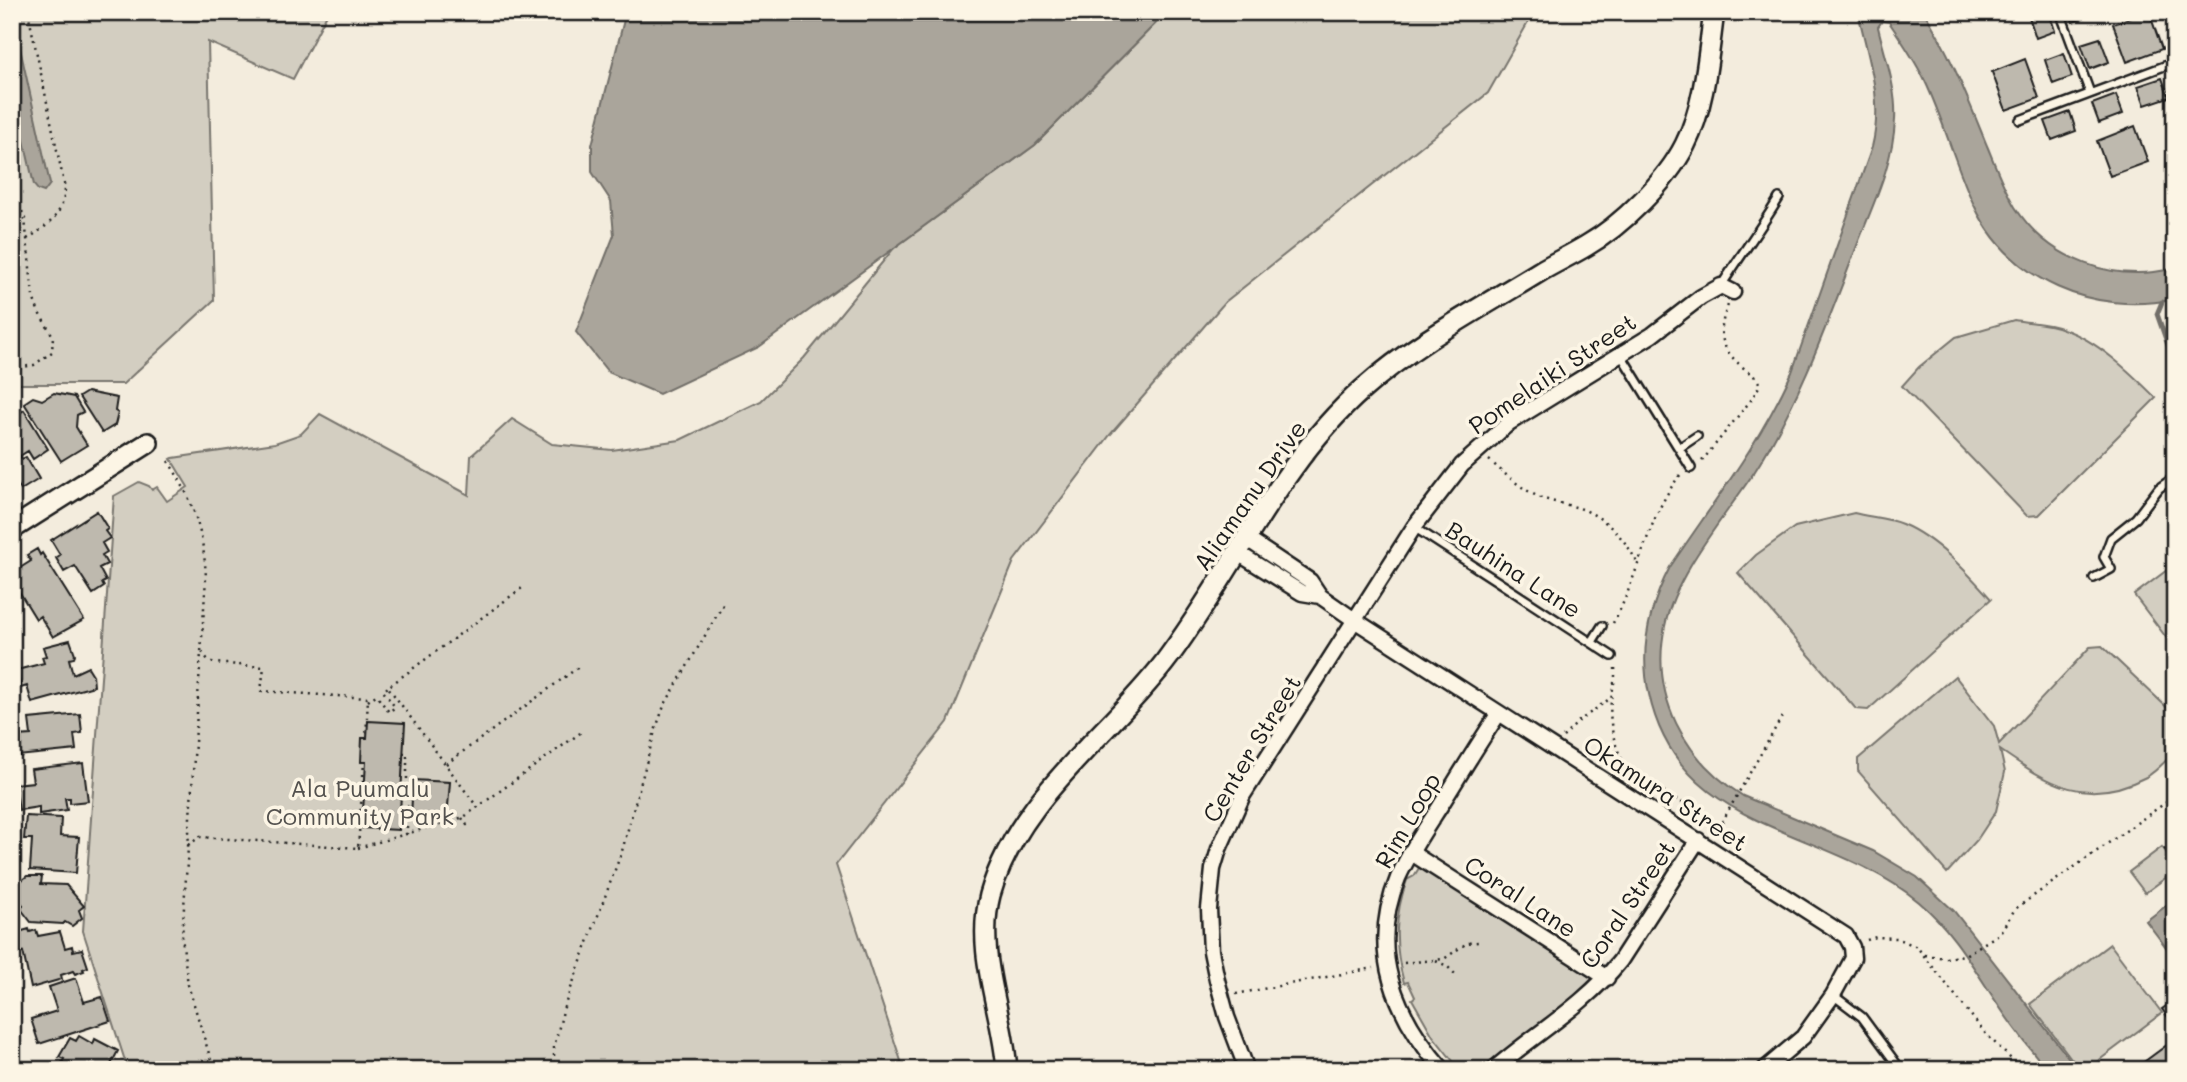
<svg xmlns="http://www.w3.org/2000/svg" width="2187" height="1082" font-family="Mali,sans-serif">
<rect width="100%" height="100%" fill="#f3ecdd"/>
<filter id="ink" filterUnits="userSpaceOnUse"><feTurbulence type="fractalNoise" baseFrequency=".0143" numOctaves="2"/><feDisplacementMap in="SourceGraphic" scale="14" xChannelSelector="R" yChannelSelector="G"/><feConvolveMatrix kernelMatrix="1 2 1 2 8 2 1 2 1" color-interpolation-filters="sRGB"/></filter>
<g filter="url(#ink)">
<path fill="#d3cec1" stroke="#78756e" stroke-width="2" d="M 12,12 L 328,12 L 293,79 L 208,42 L 214,300 L 123,384 L 12,384 Z
M 1167,12 L 1534,12 L 1488,93 L 1225,302 L 1110,435 L 1014,561 L 948,722 L 836,865 L 904,1070 L 128,1070 L 83,931 L 114,496 L 139,482 L 149,486 L 152,490 L 157,487 L 167,501 L 188,487 L 171,459 L 173,458 L 275,443 L 301,434 L 320,414 L 469,495 L 471,456 L 512,419 L 552,444 L 612,450 L 680,440 L 761,401 L 804,358 L 894,248 L 1035,145 Z
M 2014,320 C 2030,323 2049,323 2063,329 C 2097,340 2131,373 2156,398 L 2039,515 L 2027,516 L 1902,386 L 1919,367 L 1956,337 Z
M 1854,513 C 1869,517 1888,518 1902,524 C 1936,538 1968,573 1991,599 L 1868,710 L 1856,709 L 1738,573 L 1756,555 L 1795,527 Z
M 2175,564 L 2175,649 L 2134,595 Z
M 2102,646 L 2175,715 L 2175,752 C 2166,760 2156,772 2146,777 C 2086,808 2049,784 2000,750 L 2005,772 L 1996,811 L 1977,840 L 1947,873 L 1858,771 L 1858,759 L 1955,676 L 1994,726 L 1999,744 L 2090,647 Z
M 2162,847 L 2175,864 L 2175,871 L 2145,893 L 2129,872 Z
M 1424,860 L 1607,978 L 1493,1070 L 1461,1070 L 1457,1066 L 1433,1036 L 1412,999 L 1415,997 L 1408,982 L 1404,983 C 1394,946 1394,916 1407,880 L 1414,876 Z
M 2110,944 L 2162,1013 L 2086,1070 L 2080,1070 L 2030,1004 Z"/>
<path fill="#aaa59b" stroke="#716e68" stroke-width="2" d="M 12,12 L 50,184 L 44,192 L 38,190 L 34,185 L 12,87 Z
M 626,12 L 1167,12 L 1035,145 L 759,347 L 659,394 L 608,372 L 576,332 L 614,235 L 611,201 L 592,172 L 592,145 Z
M 1858,12 L 1924,12 C 1951,54 1969,102 1988,148 C 1996,168 2004,189 2015,207 C 2049,260 2114,284 2175,268 L 2175,299 C 2094,316 2010,282 1974,205 C 1955,165 1944,121 1925,81 C 1915,60 1902,41 1889,22 L 1882,21 L 1878,27 C 1885,57 1897,89 1895,120 C 1893,166 1871,208 1855,251 C 1826,327 1799,402 1755,471 C 1725,517 1676,572 1665,626 C 1650,696 1684,759 1743,796 L 1873,851 L 1917,877 L 1954,911 L 2078,1070 L 2047,1070 C 2033,1052 2018,1034 2005,1015 C 1978,976 1956,933 1919,902 C 1827,825 1679,835 1649,694 C 1639,649 1649,607 1670,567 C 1713,503 1760,443 1792,372 L 1872,147 C 1884,100 1868,58 1858,12 Z
M 2175,899 L 2175,959 L 2146,921 Z"/>
<g fill="none" stroke-linecap="round" stroke-linejoin="round">
<path stroke="#716e68" stroke-width="5" d="M 2162,302 L 2157,314 L 2175,365"/>
</g>
<path fill="#beb9ae" stroke="#1c1c1c" stroke-width="2" d="M 2032,12 L 2049,12 L 2055,31 L 2036,38 L 2028,14 Z
M 2069,12 L 2091,12 L 2092,15 L 2073,22 Z
M 2145,12 L 2149,12 L 2162,49 L 2127,62 L 2113,24 Z
M 2100,38 L 2109,62 L 2090,69 L 2081,44 Z
M 2064,53 L 2072,77 L 2053,84 L 2045,60 Z
M 2025,59 L 2039,98 L 2006,110 L 1992,72 Z
M 2162,78 L 2169,97 L 2145,105 L 2138,86 Z
M 2116,95 L 2123,114 L 2099,123 L 2092,104 Z
M 2070,112 L 2076,131 L 2052,140 L 2045,121 Z
M 2135,126 L 2148,162 L 2110,176 L 2097,141 Z
M 87,392 L 117,398 L 115,411 L 118,413 L 115,425 L 102,433 L 79,397 Z
M 54,393 L 74,397 L 83,412 L 77,415 L 76,427 L 87,445 L 61,461 L 24,403 L 33,397 L 42,400 Z
M 24,410 L 48,449 L 33,459 L 28,451 L 20,456 L 22,459 L 26,457 L 39,479 L 21,490 L 12,476 L 12,414 L 14,417 Z
M 97,511 L 108,529 L 105,531 L 110,538 L 102,543 L 107,552 L 102,555 L 107,564 L 99,568 L 106,581 L 102,583 L 104,587 L 93,594 L 75,566 L 64,572 L 56,558 L 60,555 L 51,540 Z
M 37,549 L 40,555 L 42,553 L 84,620 L 53,637 L 40,616 L 36,619 L 12,580 L 12,573 L 31,561 L 27,555 Z
M 70,640 L 75,654 L 74,658 L 69,659 L 73,674 L 88,667 L 93,675 L 94,686 L 32,703 L 27,686 L 21,688 L 17,670 L 44,663 L 42,657 L 46,656 L 43,647 Z
M 80,714 L 82,733 L 74,734 L 76,750 L 18,756 L 16,736 L 31,735 L 29,719 Z
M 368,721 L 405,723 L 399,830 L 362,828 L 366,762 L 361,762 L 362,738 L 367,738 Z
M 83,763 L 88,801 L 70,803 L 70,798 L 65,798 L 67,810 L 39,814 L 39,807 L 19,810 L 15,784 L 33,782 L 31,769 Z
M 413,780 L 450,782 L 447,819 L 411,817 Z
M 26,816 L 61,818 L 60,836 L 79,837 L 76,873 L 30,870 L 32,839 L 24,839 Z
M 27,876 L 42,876 L 41,884 L 66,885 L 84,906 L 79,910 L 82,918 L 72,926 L 65,922 L 63,924 L 31,922 L 21,909 L 23,905 L 12,893 L 12,888 Z
M 29,929 L 30,932 L 36,930 L 38,936 L 60,932 L 65,948 L 72,946 L 73,951 L 82,949 L 88,967 L 83,969 L 84,971 L 75,974 L 73,971 L 61,975 L 62,979 L 31,988 L 23,952 L 16,955 L 12,947 L 12,934 Z
M 76,978 L 84,1002 L 102,997 L 110,1021 L 39,1044 L 31,1019 L 57,1011 L 49,987 Z
M 2175,1000 L 2175,1027 L 2162,1009 Z
M 79,1036 L 93,1044 L 95,1039 L 118,1051 L 108,1070 L 96,1067 L 94,1070 L 58,1070 L 64,1059 L 59,1057 L 70,1038 L 76,1041 Z
M 2175,1039 L 2175,1070 L 2133,1070 Z"/>
<g fill="none" stroke-linecap="round" stroke-linejoin="round">
<g stroke="#1c1c1c" stroke-width="12">
<path id="lane" d="M 2060,12 L 2090,93
M 2020,120 L 2175,62
M 1721,286 C 1740,256 1761,228 1779,198
M 1621,355 L 1691,468
M 1679,448 L 1697,436
M 1414,527 L 1612,656
M 2094,578 L 2111,569 L 2104,557 L 2111,538 L 2136,518 L 2159,488 L 2175,477
M 1592,642 L 1602,626
M 1833,995 L 1862,1017 L 1901,1070"/>
</g>
<g stroke="#1c1c1c" stroke-width="19">
<path id="street" d="M 1247,539 L 1310,581 L 1320,596 L 1356,621 L 1846,936 L 1852,947 L 1853,958 L 1833,995 L 1803,1037 L 1764,1070
M 1238,553 L 1302,593 L 1320,596
M 1410,852 L 1607,978
M 1247,1070 L 1227,1017 L 1217,980 L 1211,951 L 1209,909 L 1213,869 L 1219,849 L 1243,795 L 1414,527 L 1462,465 L 1509,423 L 1652,335 L 1701,297 L 1721,286 L 1733,292
M 1443,1070 C 1394,1014 1368,950 1398,878 C 1409,853 1424,831 1439,808 C 1459,776 1478,744 1499,713
M 1493,1070 C 1536,1033 1585,1005 1620,961 L 1698,840"/>
</g>
<g stroke="#1c1c1c" stroke-width="24">
<path id="secondary" d="M 12,529 L 148,443
M 12,1067 L 13,1070
M 1007,1070 C 1003,1012 975,954 990,895 C 1017,799 1105,739 1164,663 C 1232,574 1278,464 1363,389 C 1416,342 1479,309 1539,272 C 1554,263 1571,255 1586,246 C 1621,226 1667,181 1685,145 C 1705,105 1708,56 1714,12"/>
</g>
<path stroke="#1c1c1c" stroke-width="2.5" stroke-dasharray="2 5" stroke-linecap="butt" d="M 12,185 L 25,219 L 33,297 L 39,313 L 53,336 L 52,352 L 34,365 L 12,369
M 2173,214 L 2175,220
M 27,239 C 48,226 64,214 65,188 L 28,12
M 1489,460 C 1505,474 1519,487 1537,496 C 1550,502 1566,504 1579,508 C 1604,516 1627,540 1637,563
M 168,461 C 193,498 204,534 206,578 L 182,937 L 188,985 L 214,1070
M 1702,461 L 1751,400 L 1760,385 C 1757,377 1752,375 1745,369 C 1721,350 1716,334 1728,305
M 1613,623 C 1640,576 1646,517 1681,474
M 202,652 L 208,660 L 214,663 L 264,667 L 261,691 L 368,698 L 366,738
M 1615,668 C 1616,679 1612,690 1611,701 C 1608,724 1615,749 1627,769 L 1720,826
M 368,701 L 376,695 L 389,712 L 395,707 L 383,691 L 388,687
M 1563,737 L 1579,721 L 1612,697
M 403,753 L 407,753 L 407,834
M 446,764 L 580,666
M 478,808 L 388,687 L 522,588
M 462,818 L 467,825 L 469,823
M 1715,834 L 1783,715
M 188,845 L 200,837 L 358,848 L 364,762
M 358,848 L 464,817 L 583,731
M 2164,850 L 2175,842
M 1867,940 L 1876,937 L 1897,938 L 1917,947 L 1985,1033 L 2022,1070
M 1925,955 L 1946,958 L 1965,955 L 1999,934 L 2015,909 L 2175,796
M 1436,961 L 1447,966 L 1458,977
M 1404,963 L 1444,959 L 1467,943 L 1478,942
M 1236,994 L 1374,968
M 554,1070 L 554,1047 L 564,1007 L 622,851 L 655,731 L 664,706 L 724,603"/>
<use href="#lane" stroke="#fcf5e5" stroke-width="7"/>
<use href="#street" stroke="#fcf5e5" stroke-width="14"/>
<use href="#secondary" stroke="#fcf5e5" stroke-width="19"/>
</g>
</g>
<g text-anchor="middle" dominant-baseline="central" stroke-width="7" stroke-linejoin="round" paint-order="stroke">
<g font-size="24" fill="#1c1c1c" stroke="#fcf5e5">
<text transform="translate(1552 373) rotate(-34)">Pomelaiki Street</text>
<text transform="translate(1249 495) rotate(-55)">Aliamanu Drive</text>
<text transform="translate(1514 569) rotate(33)">Bauhina Lane</text>
<text transform="translate(1251 748) rotate(-59)">Center Street</text>
<text transform="translate(1666 793) rotate(33)">Okamura Street</text>
<text transform="translate(1407 820) rotate(-60)">Rim Loop</text>
<text transform="translate(1521 896) rotate(33)">Coral Lane</text>
<text transform="translate(1627 904) rotate(-56)">Coral Street</text>
</g>
<g font-size="24" fill="#53514e" stroke="#fcf5e5">
<text x="360" y="787">Ala Puumalu<tspan x="360" dy="28">Community Park</tspan></text>
</g>
</g>
<rect width="2187" height="1082" fill="none" stroke="#fcf5e5" stroke-width="42"/>
<rect x="21" y="21" width="2145" height="1040" fill="none" stroke="#1c1c1c" stroke-width="2.5" filter="url(#ink)"/>
</svg>
